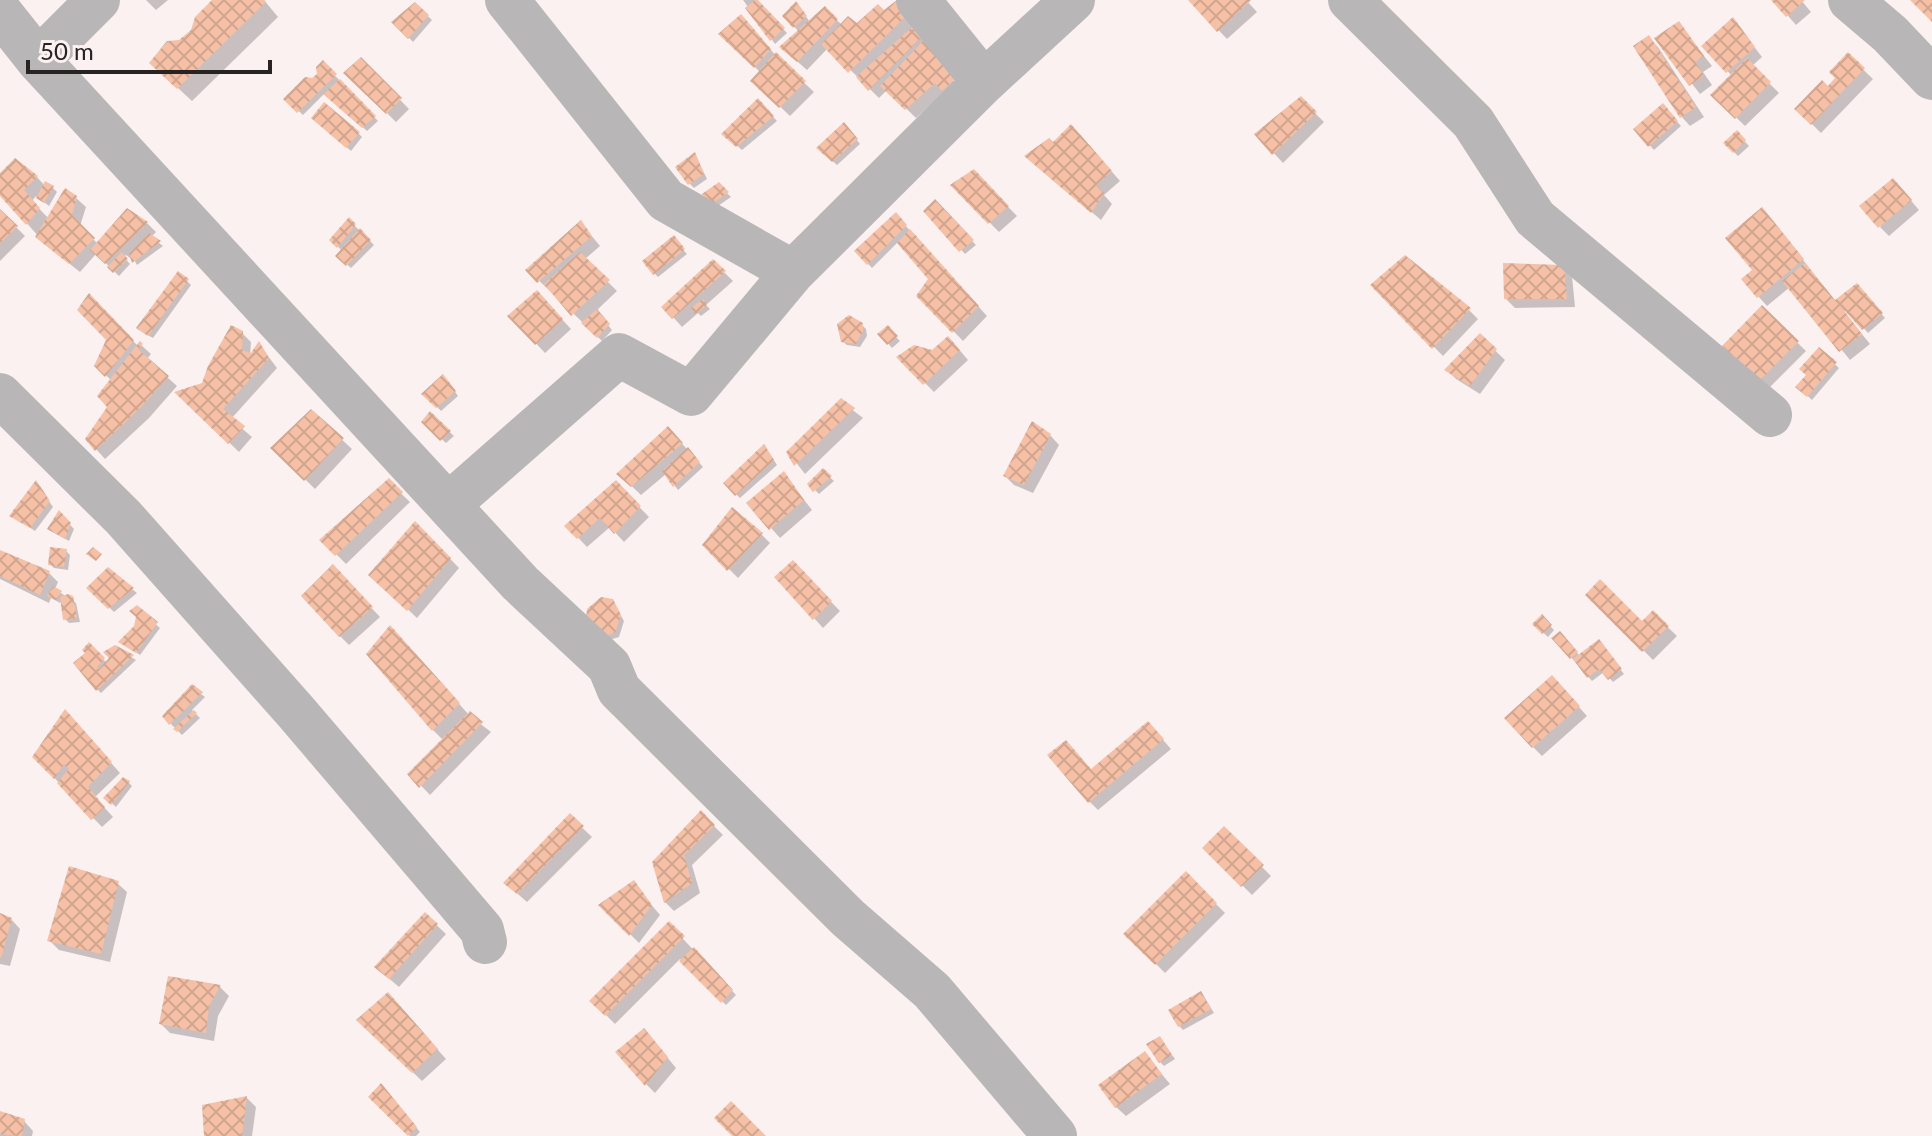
<svg xmlns="http://www.w3.org/2000/svg" width="1932" height="1136" font-family="Lato,sans-serif">
<defs>
<pattern id="building-cross-hatch" width="8" height="8" patternUnits="userSpaceOnUse" patternTransform="scale(2)"><rect width="8" height="8" fill="#f5c0a6"/><path d="M0 0l8 8M0 8l8-8" fill="none" stroke="#d2a58f"/></pattern>
</defs>
<rect width="100%" height="100%" fill="#fbf1f1"/>
<path fill="#0003" d="M 146,0 L 168,0 L 156,10 Z
M 215,0 L 264,0 L 278,17 L 192,101 L 166,77 L 180,42 L 193,32 Z
M 743,0 L 756,0 L 787,33 L 775,44 Z
M 1190,0 L 1246,0 L 1257,12 L 1227,39 Z
M 1774,0 L 1801,0 L 1811,12 L 1796,25 Z
M 897,2 L 951,78 L 962,89 L 945,92 L 916,118 L 887,90 L 879,98 L 828,48 L 807,70 L 791,56 L 799,32 L 785,16 L 799,7 L 810,22 L 825,9 L 842,25 L 857,25 L 884,13 Z
M 415,4 L 432,20 L 413,42 L 394,22 Z
M 1733,19 L 1762,57 L 1752,66 L 1779,93 L 1745,126 L 1713,95 L 1732,76 L 1704,46 Z
M 1678,23 L 1712,66 L 1703,72 L 1712,85 L 1700,94 L 1657,39 Z
M 750,25 L 776,56 L 814,92 L 790,116 L 753,81 L 761,73 L 721,34 Z
M 1649,38 L 1658,47 L 1704,117 L 1690,126 L 1681,116 Z
M 1848,55 L 1873,79 L 1821,133 L 1797,109 L 1828,89 L 1838,78 Z
M 361,60 L 409,109 L 396,122 L 346,73 Z
M 323,63 L 378,121 L 367,131 L 325,93 L 303,115 L 286,99 L 319,75 Z
M 1301,99 L 1324,122 L 1283,163 L 1257,135 Z
M 758,101 L 777,121 L 742,150 L 724,134 Z
M 1663,106 L 1681,126 L 1654,150 L 1635,129 Z
M 313,118 L 358,133 L 362,137 L 351,151 Z
M 848,128 L 860,144 L 837,165 L 818,148 Z
M 1737,133 L 1749,146 L 1738,156 L 1726,144 Z
M 1080,135 L 1120,181 L 1104,195 L 1112,204 L 1101,220 L 1036,165 L 1053,145 Z
M 695,154 L 707,179 L 694,188 L 690,184 Z
M 974,172 L 1017,216 L 999,232 L 953,186 Z
M 0,176 L 37,177 L 45,186 L 53,188 L 57,192 L 49,206 L 36,196 L 32,201 L 49,219 L 76,198 L 86,207 L 80,226 L 98,244 L 147,223 L 156,232 L 151,237 L 163,246 L 137,265 L 132,256 L 130,258 L 126,255 L 124,257 L 130,264 L 119,276 L 96,254 L 80,272 L 47,246 L 0,193 Z
M 719,185 L 731,197 L 715,208 L 711,204 Z
M 1902,190 L 1919,210 L 1889,236 L 1880,227 Z
M 935,202 L 976,245 L 965,254 L 926,211 Z
M 0,211 L 25,236 L 0,261 Z
M 896,215 L 987,316 L 963,341 L 919,296 L 931,279 L 898,242 L 872,268 L 856,251 Z
M 1771,219 L 1836,302 L 1856,285 L 1885,318 L 1868,333 L 1847,309 L 1844,312 L 1870,344 L 1850,360 L 1790,287 L 1767,306 L 1758,296 L 1754,270 Z
M 349,220 L 374,245 L 351,268 L 338,256 L 342,251 L 332,240 Z
M 581,223 L 600,246 L 585,259 L 617,291 L 596,311 L 612,330 L 602,341 L 528,270 Z
M 673,238 L 687,254 L 658,277 L 654,273 Z
M 1563,267 L 1572,276 L 1575,307 L 1515,308 L 1506,299 Z
M 724,272 L 733,281 L 706,305 L 710,309 L 701,316 L 698,313 L 682,327 L 664,307 Z
M 187,281 L 191,285 L 153,338 L 142,332 Z
M 1373,285 L 1469,310 L 1478,319 L 1443,356 Z
M 89,296 L 138,346 L 140,344 L 151,354 L 147,359 L 177,386 L 149,418 L 105,459 L 87,439 L 110,407 L 111,380 L 96,366 L 108,340 Z
M 546,302 L 571,329 L 545,353 L 510,316 Z
M 1762,308 L 1806,351 L 1768,389 L 1724,346 Z
M 861,324 L 866,329 L 867,336 L 860,347 L 847,345 L 842,341 Z
M 887,328 L 900,341 L 892,348 L 880,334 Z
M 241,332 L 251,342 L 250,357 L 259,344 L 277,368 L 231,419 L 252,437 L 239,452 L 178,393 L 204,385 Z
M 1480,336 L 1505,360 L 1480,394 L 1456,379 L 1447,370 Z
M 957,347 L 968,360 L 934,392 L 899,357 Z
M 1819,350 L 1839,368 L 1812,400 L 1798,387 L 1808,376 Z
M 447,380 L 458,396 L 441,411 L 424,394 Z
M 841,401 L 863,418 L 805,474 L 788,452 Z
M 311,411 L 352,449 L 315,489 L 273,448 Z
M 430,414 L 454,436 L 446,443 L 423,422 Z
M 1050,435 L 1059,445 L 1033,493 L 1014,485 L 1005,476 Z
M 677,438 L 703,467 L 678,490 L 666,474 L 641,495 L 619,474 Z
M 768,451 L 777,465 L 740,498 L 726,484 Z
M 823,471 L 834,481 L 819,494 L 815,490 Z
M 784,474 L 812,510 L 780,538 L 749,503 Z
M 388,481 L 410,502 L 346,564 L 322,540 Z
M 616,483 L 649,517 L 624,542 L 610,527 L 587,547 L 567,526 Z
M 39,487 L 53,507 L 35,531 L 12,516 Z
M 59,513 L 74,529 L 69,541 L 53,532 Z
M 416,524 L 459,568 L 417,618 L 371,575 Z
M 761,534 L 770,543 L 738,578 L 704,544 Z
M 66,551 L 70,555 L 68,570 L 54,568 L 50,564 Z
M 0,552 L 49,573 L 58,582 L 55,589 L 76,603 L 80,622 L 69,623 L 65,619 L 63,600 L 60,603 L 51,598 L 49,603 L 0,579 Z
M 793,563 L 840,611 L 823,628 L 814,618 Z
M 333,567 L 380,617 L 349,645 L 340,636 Z
M 108,570 L 137,593 L 114,612 L 89,588 Z
M 1588,595 L 1642,624 L 1653,613 L 1677,636 L 1653,660 Z
M 612,600 L 624,621 L 619,637 L 606,641 Z
M 137,608 L 160,628 L 140,655 L 120,642 L 136,627 Z
M 1542,617 L 1554,630 L 1548,637 L 1534,624 Z
M 1560,634 L 1580,656 L 1602,646 L 1624,674 L 1613,682 L 1604,672 L 1592,681 L 1554,638 Z
M 399,636 L 469,715 L 491,732 L 430,795 L 410,774 L 443,740 L 433,730 Z
M 89,645 L 107,663 L 115,647 L 136,660 L 101,693 L 97,689 Z
M 1561,687 L 1587,716 L 1542,756 L 1533,747 Z
M 201,694 L 205,697 L 192,710 L 200,718 L 182,735 L 170,723 Z
M 74,721 L 120,773 L 95,797 L 113,817 L 102,827 L 34,757 Z
M 1157,733 L 1171,749 L 1098,810 L 1089,801 L 1091,771 Z
M 128,782 L 132,786 L 116,807 L 106,798 Z
M 701,813 L 723,835 L 692,865 L 700,893 L 674,911 L 665,902 L 655,862 Z
M 570,816 L 592,837 L 527,902 L 505,883 Z
M 1224,829 L 1271,876 L 1252,895 L 1205,848 Z
M 1186,874 L 1225,913 L 1165,973 L 1126,934 Z
M 117,883 L 127,892 L 110,962 L 59,950 L 50,941 Z
M 633,883 L 660,915 L 639,943 L 601,905 Z
M 425,914 L 446,934 L 399,987 L 386,976 Z
M 0,916 L 11,919 L 20,929 L 10,966 L 0,964 Z
M 669,924 L 736,995 L 726,1005 L 680,959 L 615,1024 L 592,1001 Z
M 220,987 L 229,996 L 218,1016 L 214,1041 L 170,1033 L 161,1024 Z
M 1205,998 L 1214,1013 L 1183,1030 L 1179,1026 Z
M 397,1004 L 446,1059 L 422,1081 L 359,1021 Z
M 653,1040 L 676,1068 L 655,1093 L 646,1084 Z
M 1163,1042 L 1175,1059 L 1164,1066 L 1160,1062 Z
M 1145,1054 L 1170,1084 L 1126,1116 L 1116,1107 Z
M 385,1090 L 420,1132 L 416,1136 L 410,1136 L 371,1097 Z
M 247,1098 L 256,1107 L 252,1136 L 206,1136 Z
M 0,1113 L 24,1121 L 33,1131 L 32,1136 L 0,1136 Z"/>
<path fill="url(#building-cross-hatch)" d="M 212,0 L 264,0 L 266,2 L 177,89 L 149,63 L 167,41 L 179,40 L 191,30 L 195,17 Z
M 755,0 L 758,0 L 785,28 L 770,41 L 745,8 Z
M 897,0 L 909,13 L 848,73 L 821,44 L 848,16 L 857,23 L 878,4 L 884,10 Z
M 1188,0 L 1251,0 L 1217,32 Z
M 1771,0 L 1805,0 L 1786,17 Z
M 1910,0 L 1932,0 L 1932,22 Z
M 796,1 L 807,16 L 793,28 L 782,16 Z
M 415,2 L 429,15 L 408,39 L 391,22 Z
M 825,6 L 838,19 L 797,62 L 779,47 Z
M 741,14 L 771,49 L 754,68 L 718,34 Z
M 1733,17 L 1755,47 L 1726,73 L 1701,46 Z
M 1679,21 L 1704,56 L 1695,62 L 1704,75 L 1689,86 L 1654,38 Z
M 917,23 L 926,33 L 868,91 L 856,77 Z
M 1649,35 L 1696,107 L 1680,118 L 1633,46 Z
M 928,36 L 952,60 L 944,67 L 955,79 L 942,91 L 935,83 L 905,110 L 880,86 Z
M 776,52 L 806,81 L 779,108 L 750,81 Z
M 1848,52 L 1865,68 L 1811,125 L 1794,109 L 1822,80 L 1828,86 L 1835,78 L 1829,72 Z
M 361,57 L 402,98 L 386,114 L 343,73 Z
M 1747,58 L 1771,82 L 1735,119 L 1710,95 Z
M 323,60 L 337,74 L 297,113 L 283,99 L 305,77 L 312,78 L 317,74 L 316,67 Z
M 340,79 L 376,116 L 362,128 L 323,94 Z
M 1301,96 L 1317,112 L 1272,155 L 1254,134 Z
M 758,98 L 774,116 L 736,147 L 721,134 Z
M 324,102 L 360,132 L 346,148 L 311,118 Z
M 1663,103 L 1678,121 L 1648,147 L 1633,129 Z
M 844,122 L 858,139 L 832,162 L 816,148 Z
M 1071,124 L 1112,171 L 1096,185 L 1104,193 L 1091,213 L 1024,156 L 1049,138 L 1053,142 Z
M 1737,130 L 1746,140 L 1733,153 L 1723,143 Z
M 695,152 L 704,174 L 688,185 L 675,167 Z
M 15,158 L 38,176 L 24,190 L 40,208 L 26,225 L 0,196 L 0,173 Z
M 974,169 L 1009,206 L 988,224 L 950,185 Z
M 1893,178 L 1912,200 L 1878,228 L 1859,206 Z
M 45,181 L 54,186 L 44,203 L 36,198 Z
M 719,182 L 729,192 L 710,205 L 702,194 Z
M 65,188 L 77,196 L 72,215 L 95,238 L 69,264 L 35,237 Z
M 935,199 L 974,240 L 959,252 L 923,211 Z
M 1762,207 L 1804,259 L 1757,298 L 1741,279 L 1752,270 L 1725,238 Z
M 127,208 L 148,222 L 105,264 L 90,250 Z
M 0,209 L 18,226 L 0,243 Z
M 896,212 L 907,225 L 867,265 L 854,251 Z
M 349,217 L 356,224 L 337,248 L 329,240 Z
M 581,220 L 592,236 L 537,283 L 525,270 Z
M 360,228 L 371,240 L 346,266 L 335,256 Z
M 910,229 L 979,306 L 952,333 L 916,296 L 928,279 L 897,243 Z
M 149,233 L 161,241 L 132,263 L 129,254 Z
M 674,235 L 685,249 L 653,275 L 642,261 Z
M 122,252 L 128,259 L 113,273 L 107,267 Z
M 580,252 L 610,280 L 571,316 L 544,284 Z
M 1405,255 L 1471,308 L 1432,349 L 1370,285 Z
M 713,259 L 726,271 L 672,319 L 661,307 Z
M 1503,263 L 1564,265 L 1567,299 L 1504,299 Z
M 1805,263 L 1835,300 L 1857,283 L 1883,313 L 1862,330 L 1838,303 L 1862,334 L 1839,352 L 1782,281 Z
M 178,271 L 189,279 L 148,336 L 136,328 Z
M 537,290 L 563,319 L 535,345 L 507,316 Z
M 89,293 L 134,340 L 105,377 L 94,366 L 106,340 L 77,310 Z
M 703,299 L 707,305 L 695,314 L 691,308 Z
M 1762,305 L 1799,341 L 1758,382 L 1722,346 Z
M 597,309 L 610,324 L 597,338 L 581,323 Z
M 849,315 L 863,323 L 863,331 L 856,344 L 841,342 L 837,324 Z
M 231,325 L 243,331 L 242,350 L 251,353 L 259,341 L 269,358 L 223,409 L 245,426 L 228,444 L 174,392 L 202,383 L 208,366 Z
M 888,325 L 898,336 L 887,345 L 877,334 Z
M 1480,333 L 1497,349 L 1470,386 L 1444,370 Z
M 948,336 L 960,350 L 923,385 L 896,357 L 914,345 L 932,350 Z
M 140,341 L 143,344 L 138,349 L 169,376 L 140,408 L 95,451 L 85,439 L 107,407 L 97,396 Z
M 1819,347 L 1837,362 L 1807,397 L 1795,387 L 1806,375 L 1799,369 Z
M 443,374 L 456,391 L 436,408 L 421,394 Z
M 841,398 L 855,408 L 794,466 L 786,452 Z
M 311,409 L 344,438 L 304,481 L 270,448 Z
M 430,411 L 451,431 L 440,441 L 421,422 Z
M 1032,421 L 1051,434 L 1024,485 L 1003,476 Z
M 668,426 L 683,443 L 631,487 L 616,474 Z
M 764,444 L 774,460 L 735,496 L 723,483 Z
M 688,447 L 700,462 L 673,487 L 662,471 Z
M 823,468 L 832,476 L 813,492 L 807,484 Z
M 784,471 L 804,500 L 769,530 L 746,503 Z
M 389,478 L 403,492 L 335,556 L 319,540 Z
M 36,480 L 50,501 L 30,528 L 9,516 Z
M 616,480 L 641,506 L 614,534 L 600,518 L 577,539 L 564,526 Z
M 732,507 L 763,533 L 727,571 L 702,545 Z
M 59,510 L 71,523 L 65,539 L 47,529 Z
M 415,521 L 451,558 L 407,611 L 368,575 Z
M 50,547 L 67,549 L 64,567 L 48,565 Z
M 93,547 L 102,554 L 96,561 L 86,554 Z
M 0,550 L 50,571 L 40,595 L 0,576 Z
M 793,560 L 832,601 L 813,620 L 774,577 Z
M 333,564 L 373,607 L 339,637 L 301,596 Z
M 108,567 L 134,588 L 108,609 L 86,588 Z
M 1600,579 L 1642,621 L 1653,610 L 1669,626 L 1642,652 L 1585,595 Z
M 53,586 L 62,591 L 56,600 L 47,596 Z
M 68,594 L 73,596 L 77,618 L 63,620 L 60,597 Z
M 601,597 L 613,599 L 621,615 L 615,633 L 600,637 L 585,627 L 587,609 Z
M 137,605 L 158,622 L 136,653 L 118,642 L 134,626 L 136,617 L 129,611 Z
M 1542,614 L 1552,625 L 1542,634 L 1532,624 Z
M 390,625 L 460,703 L 432,731 L 366,654 Z
M 1560,631 L 1578,652 L 1570,659 L 1551,638 Z
M 1599,639 L 1622,669 L 1608,680 L 1599,669 L 1587,678 L 1573,659 Z
M 89,642 L 105,658 L 97,667 L 99,669 L 109,658 L 103,652 L 115,645 L 134,655 L 96,691 L 73,663 L 85,653 L 82,650 Z
M 1552,675 L 1580,706 L 1532,748 L 1504,718 Z
M 192,684 L 203,692 L 169,725 L 162,716 Z
M 65,709 L 112,762 L 88,787 L 105,807 L 91,820 L 57,783 L 69,769 L 64,764 L 54,779 L 32,757 Z
M 194,710 L 197,713 L 177,732 L 173,729 Z
M 470,711 L 483,722 L 419,788 L 407,774 Z
M 1148,721 L 1164,739 L 1088,803 L 1047,755 L 1066,740 L 1091,769 Z
M 123,777 L 130,781 L 111,805 L 103,798 Z
M 701,810 L 715,825 L 684,855 L 692,883 L 664,903 L 652,862 Z
M 570,813 L 584,826 L 517,894 L 503,883 Z
M 1224,826 L 1264,865 L 1241,887 L 1202,848 Z
M 69,866 L 119,881 L 101,954 L 47,941 Z
M 1186,871 L 1217,903 L 1155,965 L 1123,934 Z
M 634,880 L 652,905 L 629,936 L 598,905 Z
M 425,912 L 438,924 L 389,979 L 374,967 Z
M 0,913 L 12,918 L 1,958 L 0,958 Z
M 669,921 L 685,936 L 605,1016 L 589,1001 Z
M 694,947 L 733,990 L 721,1003 L 679,961 Z
M 168,976 L 221,985 L 209,1006 L 206,1033 L 159,1024 Z
M 1201,991 L 1211,1009 L 1178,1027 L 1168,1010 Z
M 388,992 L 438,1049 L 412,1073 L 356,1020 Z
M 644,1028 L 668,1057 L 645,1086 L 615,1052 Z
M 1160,1036 L 1172,1055 L 1159,1063 L 1146,1044 Z
M 1145,1051 L 1162,1074 L 1115,1108 L 1098,1085 Z
M 381,1083 L 417,1127 L 408,1136 L 368,1097 Z
M 247,1096 L 242,1136 L 204,1136 L 202,1105 Z
M 731,1101 L 766,1136 L 732,1136 L 714,1118 Z
M 0,1111 L 25,1119 L 22,1136 L 0,1134 Z"/>
<g fill="none" stroke-linecap="round" stroke-linejoin="round">
<path stroke="#b9b6b8" stroke-width="44" d="M 507,0 L 666,200 L 793,272
M 918,0 L 984,82
M 1350,0 L 1473,122 L 1535,218 L 1770,415
M 1850,0 L 1890,34 L 1932,78
M 0,12 L 38,60 L 520,583 L 609,666 L 619,690 L 848,918 L 932,991 L 1055,1136
M 38,60 L 98,0
M 0,395 L 123,517 L 296,712 L 482,930 L 485,942
M 448,505 L 619,355 L 691,394 L 793,272 L 984,82 L 1073,0"/>
</g>
<path d="M28 60v12h242v-12" fill="none" stroke="#272323" stroke-width="4"/>
<text x="40" y="60" font-size="24" fill="#272323" stroke="#fbf1f1" stroke-width="6" paint-order="stroke">50 m</text>
</svg>
